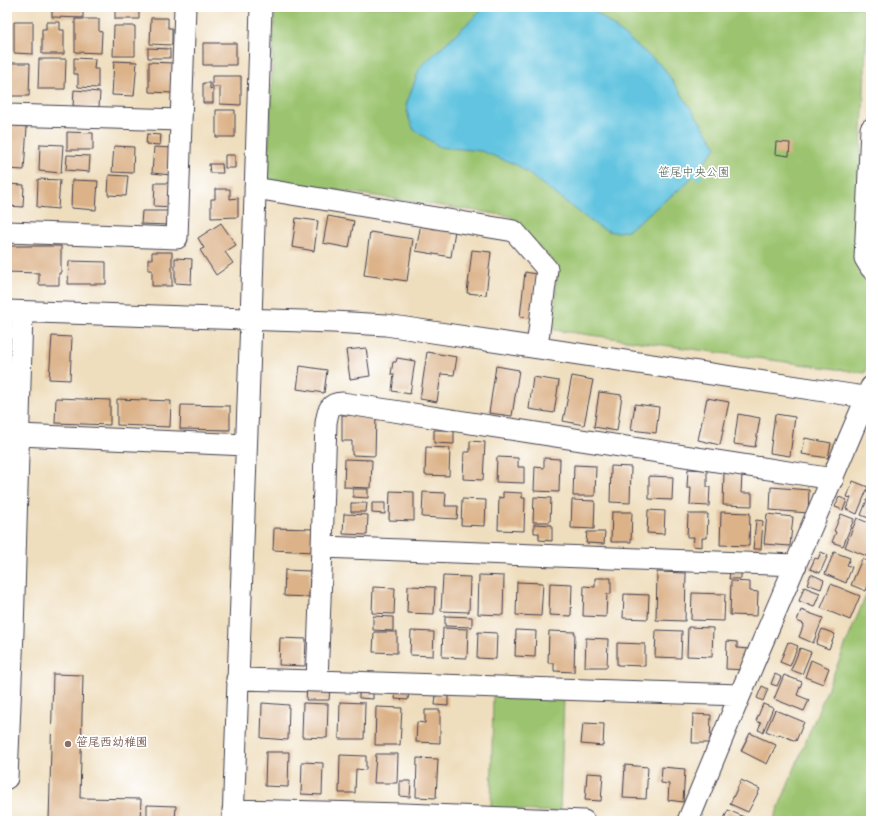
<svg xmlns="http://www.w3.org/2000/svg" width="878" height="828" font-family="'Gochi Hand','Klee One',sans-serif">
<rect width="100%" height="100%" fill="#fff"/>
<filter id="ink" filterUnits="userSpaceOnUse"><feTurbulence type="fractalNoise" baseFrequency=".025" numOctaves="2"/><feDisplacementMap in="SourceGraphic" scale="8" xChannelSelector="R" yChannelSelector="G"/><feConvolveMatrix kernelMatrix="1 2 1 2 8 2 1 2 1" color-interpolation-filters="sRGB"/></filter>
<filter id="wash" filterUnits="userSpaceOnUse"><feTurbulence type="fractalNoise" baseFrequency=".012" numOctaves="4" result="noise"/><feDisplacementMap in="SourceGraphic" scale="16" xChannelSelector="R" yChannelSelector="G"/><feGaussianBlur stdDeviation="0.9" result="paint"/><feColorMatrix in="noise" values="0 0 0 0 0 0 0 0 0 0 0 0 0 0 0 0 0 1.4 0 .05"/><feComposite in="paint" operator="in"/></filter>
<g filter="url(#wash)">
<rect width="100%" height="100%" fill="#efdebd"/>
<path fill="#9cc470" stroke="#5f7356" d="M 275,7 L 868,7 L 856,258 L 871,280 L 871,361 L 865,373 L 554,330 L 557,266 L 510,216 L 267,180 Z
M 871,583 L 871,821 L 773,821 Z
M 493,696 L 564,697 L 560,812 L 491,809 Z"/>
<path fill="#62c4e0" stroke="#42738e" d="M 483,7 L 590,7 L 663,67 L 717,147 L 685,185 L 628,230 C 613,234 609,232 596,225 L 517,165 L 481,151 L 440,147 L 414,130 L 409,119 L 406,105 L 420,67 L 481,11 Z"/>
<g fill="none" stroke-linecap="round" stroke-linejoin="round">
<path stroke="#62c4e0" stroke-width="5.5" d="M 689,171 L 699,177"/>
</g>
<g id="blocks">
<path fill="#dcb289" d="M 52,7 L 83,7 L 83,18 L 52,17 Z
M 115,7 L 139,7 L 139,19 L 115,19 Z
M 151,18 L 168,18 L 168,28 L 172,28 L 172,45 L 150,44 Z
M 75,19 L 99,19 L 99,31 L 102,32 L 101,53 L 75,52 Z
M 14,22 L 33,22 L 33,54 L 14,53 Z
M 46,22 L 60,22 L 60,30 L 64,30 L 64,54 L 42,54 L 42,29 L 46,29 Z
M 114,26 L 135,26 L 135,56 L 113,56 Z
M 203,43 L 236,43 L 236,65 L 203,65 Z
M 148,48 L 170,49 L 170,58 L 148,58 Z
M 74,58 L 95,59 L 94,69 L 98,69 L 98,88 L 78,87 L 78,74 L 74,74 Z
M 39,59 L 66,59 L 65,89 L 38,89 Z
M 114,61 L 137,62 L 134,96 L 112,95 Z
M 149,62 L 173,63 L 172,93 L 149,92 Z
M 8,63 L 30,63 L 29,96 L 7,96 Z
M 212,76 L 241,76 L 241,105 L 220,104 L 220,87 L 212,87 Z
M 203,83 L 210,83 L 210,89 L 213,88 L 213,103 L 203,103 Z
M 74,90 L 100,92 L 99,107 L 73,106 Z
M 216,110 L 235,110 L 235,137 L 216,137 Z
M 7,125 L 27,127 L 24,170 L 7,169 Z
M 67,132 L 93,133 L 93,150 L 67,150 Z
M 147,134 L 161,135 L 160,145 L 146,144 Z
M 776,142 L 790,143 L 789,156 L 775,154 Z
M 40,144 L 63,145 L 61,173 L 39,171 Z
M 114,146 L 134,147 L 133,173 L 112,172 Z
M 154,147 L 173,148 L 171,175 L 152,173 Z
M 67,155 L 90,156 L 89,172 L 66,170 Z
M 225,155 L 235,155 L 235,168 L 225,168 Z
M 209,164 L 222,164 L 223,173 L 210,173 Z
M 109,175 L 128,176 L 126,196 L 108,195 Z
M 38,179 L 60,180 L 58,209 L 37,207 Z
M 72,180 L 98,181 L 96,210 L 71,208 Z
M 155,183 L 174,183 L 173,207 L 154,206 Z
M 7,184 L 24,185 L 23,207 L 7,206 Z
M 215,189 L 230,189 L 230,199 L 238,198 L 238,217 L 211,218 L 211,199 L 215,199 Z
M 142,211 L 171,211 L 171,225 L 141,224 Z
M 328,216 L 354,221 L 349,248 L 323,243 Z
M 296,218 L 318,221 L 314,251 L 292,247 Z
M 221,223 L 236,245 L 225,252 L 233,263 L 216,275 L 200,250 L 204,248 L 198,238 Z
M 421,223 L 455,230 L 451,257 L 416,251 Z
M 370,232 L 413,239 L 407,281 L 364,275 Z
M 7,246 L 61,246 L 61,273 L 59,273 L 59,285 L 39,285 L 39,273 L 7,272 Z
M 472,250 L 491,252 L 486,295 L 467,293 Z
M 152,252 L 172,252 L 172,286 L 152,286 L 152,270 L 148,270 L 148,259 L 152,259 Z
M 175,258 L 192,259 L 191,284 L 175,283 Z
M 69,261 L 106,262 L 106,284 L 68,284 Z
M 525,272 L 536,274 L 531,318 L 520,317 Z
M 52,336 L 72,337 L 70,380 L 49,379 Z
M 366,348 L 370,376 L 350,379 L 346,350 Z
M 427,352 L 457,357 L 454,375 L 441,374 L 437,402 L 420,399 Z
M 397,358 L 415,361 L 410,394 L 392,391 L 394,374 L 391,374 L 393,362 L 396,362 Z
M 300,366 L 327,370 L 324,393 L 297,389 Z
M 496,366 L 519,370 L 512,416 L 489,413 Z
M 572,376 L 593,380 L 584,425 L 563,421 Z
M 533,377 L 559,381 L 554,413 L 529,409 Z
M 599,392 L 622,395 L 617,431 L 594,427 Z
M 56,398 L 110,400 L 110,425 L 55,423 Z
M 707,398 L 729,402 L 720,445 L 698,440 Z
M 117,399 L 171,401 L 170,427 L 117,425 Z
M 635,404 L 659,407 L 656,433 L 631,430 Z
M 181,405 L 230,406 L 230,430 L 180,429 Z
M 738,414 L 760,418 L 755,447 L 734,444 Z
M 775,414 L 795,417 L 790,456 L 770,453 Z
M 342,415 L 376,416 L 375,456 L 352,455 L 352,441 L 342,441 Z
M 434,430 L 454,430 L 454,444 L 434,443 Z
M 805,438 L 831,443 L 828,458 L 802,454 Z
M 470,441 L 485,442 L 483,480 L 463,479 L 464,452 L 470,452 Z
M 426,447 L 450,448 L 449,476 L 425,475 Z
M 497,457 L 518,458 L 518,467 L 524,467 L 524,483 L 496,482 Z
M 544,458 L 560,459 L 559,492 L 534,491 L 535,467 L 544,468 Z
M 345,459 L 372,460 L 371,488 L 344,487 Z
M 574,465 L 596,466 L 595,496 L 573,496 Z
M 611,466 L 631,467 L 630,503 L 610,502 Z
M 688,469 L 707,470 L 707,487 L 710,487 L 709,506 L 690,505 L 691,488 L 687,488 Z
M 724,473 L 742,474 L 741,493 L 752,493 L 752,506 L 723,505 Z
M 649,476 L 673,477 L 672,500 L 649,499 Z
M 853,481 L 868,487 L 857,514 L 846,509 L 851,498 L 847,497 Z
M 771,487 L 809,490 L 808,513 L 770,510 Z
M 353,489 L 368,489 L 368,498 L 353,497 Z
M 390,491 L 414,492 L 414,521 L 389,520 Z
M 423,492 L 446,493 L 445,506 L 458,506 L 457,519 L 422,517 Z
M 503,492 L 522,493 L 522,498 L 525,498 L 524,531 L 498,530 L 499,497 L 503,498 Z
M 869,495 L 871,496 L 871,519 L 861,515 Z
M 534,497 L 551,498 L 550,522 L 533,522 Z
M 839,497 L 847,500 L 843,510 L 835,507 Z
M 462,499 L 486,500 L 485,526 L 461,525 Z
M 572,500 L 595,501 L 594,529 L 571,528 Z
M 351,503 L 367,503 L 366,512 L 351,512 Z
M 372,503 L 385,503 L 385,514 L 372,513 Z
M 648,510 L 665,511 L 664,534 L 647,533 Z
M 612,512 L 632,512 L 631,542 L 611,542 Z
M 721,512 L 750,513 L 749,546 L 720,545 Z
M 344,514 L 368,515 L 367,535 L 343,534 Z
M 688,514 L 708,514 L 707,538 L 702,538 L 702,547 L 693,546 L 694,537 L 687,537 Z
M 767,514 L 793,517 L 790,546 L 764,544 Z
M 841,514 L 854,519 L 843,546 L 832,542 L 836,532 L 834,531 Z
M 857,518 L 871,524 L 871,558 L 845,547 Z
M 756,520 L 763,521 L 761,549 L 753,549 Z
M 534,524 L 552,525 L 552,541 L 539,540 L 539,533 L 534,533 Z
M 274,528 L 314,529 L 314,552 L 273,550 Z
M 587,532 L 605,532 L 604,544 L 586,543 Z
M 821,552 L 828,555 L 820,573 L 810,569 L 815,558 L 818,559 Z
M 834,552 L 850,558 L 847,565 L 852,567 L 846,583 L 825,574 Z
M 862,559 L 871,563 L 871,578 L 866,591 L 851,585 Z
M 285,570 L 310,571 L 309,597 L 284,596 Z
M 657,572 L 686,573 L 685,621 L 656,620 Z
M 730,572 L 741,573 L 741,579 L 729,579 Z
M 811,574 L 824,580 L 821,589 L 807,584 Z
M 479,575 L 504,576 L 503,615 L 478,614 Z
M 443,576 L 470,577 L 469,612 L 441,611 Z
M 595,578 L 611,578 L 611,594 L 607,594 L 606,617 L 583,616 L 584,586 L 595,587 Z
M 731,581 L 750,582 L 750,591 L 758,592 L 757,616 L 730,615 Z
M 517,582 L 543,583 L 541,616 L 516,615 Z
M 550,583 L 572,584 L 571,616 L 549,615 Z
M 831,584 L 860,596 L 850,620 L 821,608 Z
M 408,586 L 435,587 L 434,614 L 407,613 Z
M 373,587 L 395,588 L 394,614 L 372,613 Z
M 804,587 L 820,593 L 814,607 L 799,601 Z
M 692,593 L 725,594 L 724,621 L 691,620 Z
M 624,594 L 649,595 L 648,619 L 623,618 Z
M 801,610 L 823,618 L 813,643 L 799,637 L 804,624 L 797,621 Z
M 373,616 L 393,617 L 393,631 L 373,630 Z
M 445,616 L 472,617 L 472,627 L 445,626 Z
M 688,627 L 713,628 L 712,657 L 687,656 Z
M 443,628 L 468,629 L 467,658 L 442,657 Z
M 822,629 L 835,634 L 829,649 L 816,644 Z
M 516,630 L 536,631 L 535,657 L 515,656 Z
M 656,630 L 682,631 L 681,658 L 655,657 Z
M 411,631 L 434,632 L 433,656 L 410,655 Z
M 549,631 L 575,632 L 574,672 L 554,671 L 554,663 L 548,663 Z
M 374,632 L 397,632 L 397,653 L 373,652 Z
M 478,632 L 497,633 L 496,659 L 477,658 Z
M 280,638 L 306,639 L 305,666 L 279,665 Z
M 586,638 L 608,639 L 607,667 L 585,667 Z
M 727,641 L 737,642 L 737,648 L 749,649 L 748,670 L 726,669 Z
M 788,642 L 798,646 L 790,666 L 780,662 Z
M 617,643 L 645,644 L 645,666 L 617,665 Z
M 800,648 L 811,652 L 802,674 L 791,670 Z
M 811,660 L 829,668 L 823,684 L 805,677 Z
M 53,674 L 83,675 L 80,798 L 141,799 L 140,821 L 49,821 Z
M 775,674 L 781,677 L 777,686 L 771,684 Z
M 784,675 L 802,682 L 797,695 L 809,700 L 804,711 L 774,699 Z
M 762,686 L 768,689 L 763,701 L 757,698 Z
M 307,687 L 330,688 L 329,700 L 306,700 Z
M 396,689 L 409,689 L 408,700 L 395,699 Z
M 359,691 L 373,691 L 373,699 L 359,698 Z
M 436,695 L 448,696 L 448,706 L 435,705 Z
M 340,702 L 365,703 L 364,739 L 339,739 Z
M 262,703 L 289,705 L 288,740 L 261,738 Z
M 303,703 L 328,704 L 327,738 L 302,737 Z
M 763,704 L 773,708 L 763,732 L 758,730 L 761,723 L 756,721 Z
M 376,707 L 402,708 L 400,745 L 375,745 Z
M 425,710 L 440,710 L 440,743 L 416,742 L 417,722 L 425,723 Z
M 775,710 L 804,722 L 796,741 L 779,734 L 778,736 L 766,731 Z
M 693,714 L 711,715 L 710,743 L 692,743 Z
M 583,723 L 604,724 L 603,746 L 581,744 Z
M 750,733 L 776,745 L 767,764 L 741,751 Z
M 266,752 L 289,752 L 288,787 L 265,786 Z
M 376,754 L 398,754 L 397,783 L 374,783 Z
M 340,755 L 366,756 L 366,770 L 356,769 L 355,793 L 339,793 Z
M 417,758 L 438,759 L 436,798 L 416,797 Z
M 302,762 L 323,763 L 322,795 L 301,794 Z
M 625,765 L 648,767 L 646,799 L 623,798 Z
M 662,767 L 685,769 L 683,802 L 668,800 L 669,784 L 661,783 Z
M 587,773 L 603,774 L 601,801 L 585,800 Z
M 741,780 L 760,789 L 748,812 L 730,804 Z
M 400,781 L 411,781 L 410,797 L 400,796 Z
M 147,805 L 176,806 L 175,821 L 147,821 Z
M 728,810 L 749,819 L 748,821 L 723,821 Z"/>
</g>
</g>
<g filter="url(#ink)">
<use href="#blocks" fill-opacity="0" stroke="#413e4e" stroke-width="1"/>
<g fill="none" stroke-linecap="round" stroke-linejoin="round">
<g stroke="#413e4e" stroke-width="23">
<path id="minor" d="M 7,115 L 181,120
M 871,129 L 865,258 L 871,268
M 255,188 L 514,231 L 547,269 L 537,347
M 7,232 L 177,238 L 185,7
M 7,311 L 333,322 L 386,325 L 871,398
M 19,435 L 246,445
M 322,547 L 326,423 C 328,411 329,403 342,403 L 833,479
M 237,679 L 317,681 L 322,547 L 796,565
M 317,681 L 740,695
M 7,778 L 13,631 L 22,312
M 233,810 L 404,814 L 584,821
M 233,821 L 251,319 L 261,7
M 688,821 L 740,695 L 871,387"/>
</g>
<use href="#minor" stroke="#fff" stroke-width="21"/>
</g>
</g>
<circle fill="#8d6e63" stroke="#fff" stroke-width="1.5" cx="68" cy="744" r="4"/>
<g text-anchor="middle" dominant-baseline="central" stroke-width="3.5" stroke-linejoin="round" paint-order="stroke">
<g font-size="12" fill="#4d5b4e" stroke="#fff">
<text x="694" y="174">笹尾中央公園</text>
</g>
<g font-size="12" font-weight="bold" fill="#785e54" stroke="#fff" text-anchor="start">
<text x="76" y="744">笹尾西幼稚園</text>
</g>
</g>
<rect width="878" height="828" fill="none" stroke="#fff" stroke-width="24"/>
</svg>
